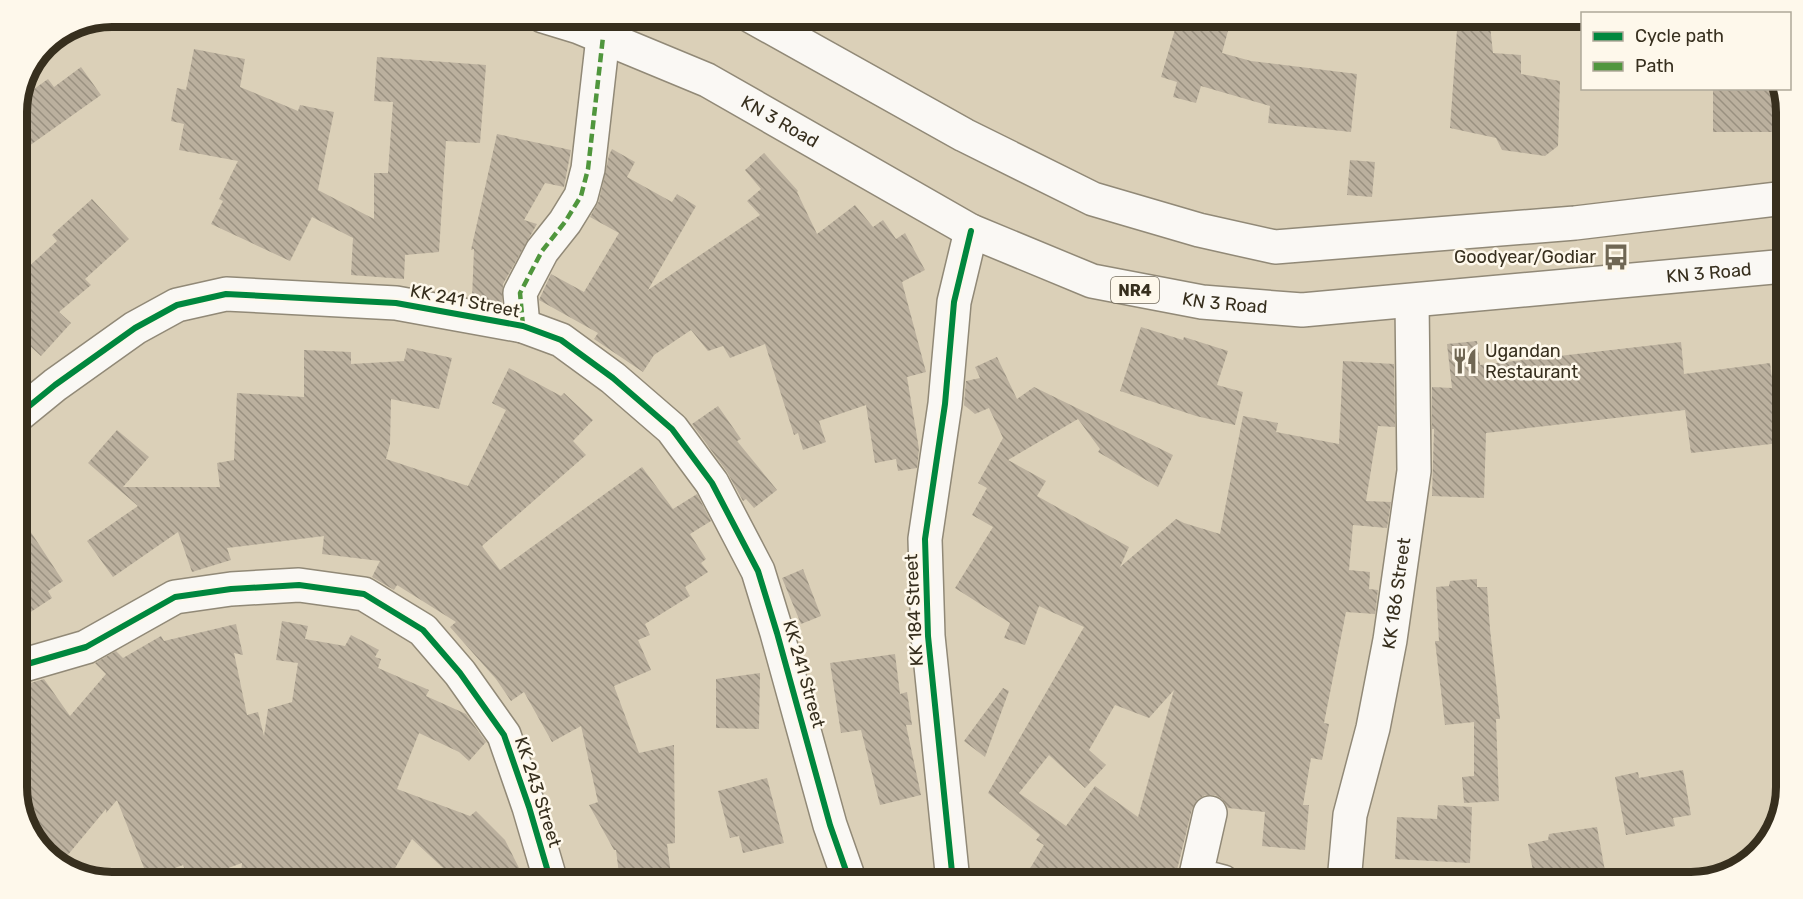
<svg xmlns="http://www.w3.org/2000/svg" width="1803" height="899" font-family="Rubik,sans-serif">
<defs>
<pattern id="building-back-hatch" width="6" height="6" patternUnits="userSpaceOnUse" patternTransform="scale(1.5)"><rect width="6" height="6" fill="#bbb09e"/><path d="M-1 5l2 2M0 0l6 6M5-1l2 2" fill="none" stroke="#999080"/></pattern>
</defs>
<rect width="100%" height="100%" fill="#dbd0b8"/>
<path fill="url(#building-back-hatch)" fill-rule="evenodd" d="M 1179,16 L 1228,31 L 1222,53 L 1251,61 L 1357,74 L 1351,132 L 1268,123 L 1270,106 L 1201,86 L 1196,103 L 1173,97 L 1177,82 L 1161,77 Z
M 1458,16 L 1489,16 L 1493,53 L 1521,55 L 1521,74 L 1560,81 L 1558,146 L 1545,156 L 1502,150 L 1496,138 L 1450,128 Z
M 194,49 L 245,59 L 240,87 L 298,111 L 300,105 L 334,112 L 318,190 L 374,219 L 374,173 L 388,173 L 393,102 L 374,101 L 377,57 L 486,65 L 480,143 L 446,141 L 439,252 L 405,255 L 404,279 L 351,275 L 353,238 L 312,217 L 290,261 L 211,224 L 223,201 L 219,199 L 238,161 L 179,150 L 184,124 L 171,121 L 177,88 L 186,90 Z
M 81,67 L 101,95 L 29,146 L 17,130 L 17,106 L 20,99 L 48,79 L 54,87 Z
M 1713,88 L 1780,88 L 1786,106 L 1786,132 L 1713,132 Z
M 497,134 L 571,150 L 564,187 L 545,183 L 524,220 L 537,224 L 503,284 L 502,303 L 472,298 L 474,249 L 471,250 Z
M 612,149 L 635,162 L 627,177 L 672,202 L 677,194 L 696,206 L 648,290 L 760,215 L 747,201 L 761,189 L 745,170 L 764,153 L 798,191 L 797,192 L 817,234 L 855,205 L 873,227 L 883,220 L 896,239 L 905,233 L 925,270 L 902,282 L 926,372 L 907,377 L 919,449 L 917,468 L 898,471 L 896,459 L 875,463 L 866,405 L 819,421 L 826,442 L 803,450 L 798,433 L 794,435 L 765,344 L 730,358 L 723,346 L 708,351 L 691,330 L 654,355 L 643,372 L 594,339 L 598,333 L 539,300 L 551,274 L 584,292 L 619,233 L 590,217 L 599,201 L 609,155 Z
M 1350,160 L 1375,162 L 1372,197 L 1347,195 Z
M 92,199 L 129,239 L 85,279 L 91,285 L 59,312 L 71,323 L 41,356 L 30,346 L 17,366 L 17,277 L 57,241 L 52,235 Z
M 1141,327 L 1183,340 L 1184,337 L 1228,351 L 1217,385 L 1243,392 L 1235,425 L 1196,416 L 1120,391 Z
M 1477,341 L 1480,365 L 1681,342 L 1684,374 L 1770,363 L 1780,443 L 1691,453 L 1685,410 L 1486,433 L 1484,498 L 1432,496 L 1434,429 L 1432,429 L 1432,387 L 1452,388 L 1447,344 Z
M 407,348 L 452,358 L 439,409 L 391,399 L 390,444 L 386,459 L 468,486 L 506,410 L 492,403 L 509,368 L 561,396 L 564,393 L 593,420 L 573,441 L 586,455 L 482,546 L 500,570 L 642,467 L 673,509 L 697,494 L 711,521 L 690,534 L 706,559 L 701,563 L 708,572 L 685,587 L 690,596 L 645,624 L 650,635 L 638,640 L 651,670 L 614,686 L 639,753 L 674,745 L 675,843 L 667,844 L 672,882 L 620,882 L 616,850 L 614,850 L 589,805 L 598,802 L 581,726 L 552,742 L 524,692 L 511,701 L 496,679 L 450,627 L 456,622 L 397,585 L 394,590 L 372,577 L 380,561 L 322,554 L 324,536 L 227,548 L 231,560 L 192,572 L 178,532 L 113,577 L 87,541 L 138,506 L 88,463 L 117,430 L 149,457 L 123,487 L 220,487 L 217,463 L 234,460 L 237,393 L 304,397 L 304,350 L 351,352 L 351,364 L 404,361 Z
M 997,357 L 1017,399 L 1034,387 L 1173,455 L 1158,487 L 1098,452 L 1100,449 L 1078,419 L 1008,460 L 1046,481 L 1037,496 L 1129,547 L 1120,567 L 1176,519 L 1184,523 L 1220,534 L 1243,416 L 1278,423 L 1276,432 L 1339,444 L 1343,361 L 1394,364 L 1395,427 L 1378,426 L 1366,501 L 1391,502 L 1387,528 L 1353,525 L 1349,570 L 1370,572 L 1369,589 L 1378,590 L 1375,614 L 1346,612 L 1324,723 L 1329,724 L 1322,760 L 1311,758 L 1303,805 L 1309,805 L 1305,850 L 1262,846 L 1265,812 L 1228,808 L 1222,799 L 1215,795 L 1205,795 L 1197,800 L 1192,809 L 1174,882 L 1022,882 L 1044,845 L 1036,840 L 1040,835 L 988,793 L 1084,627 L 1039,606 L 1025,645 L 1004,638 L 1010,623 L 955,588 L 993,527 L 972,515 L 987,488 L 978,483 L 1003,438 L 989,408 L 975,414 L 964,405 L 966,381 L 980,378 L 975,367 ZM 1174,690 L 1138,817 L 1095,786 L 1066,826 L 1019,793 L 1049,755 L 1085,788 L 1106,765 L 1089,750 L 1115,705 L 1149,718 Z
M 718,406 L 741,439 L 737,441 L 777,490 L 754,508 L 746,499 L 743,501 L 727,472 L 692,424 Z
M 17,511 L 63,581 L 48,591 L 52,598 L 17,621 Z
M 803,569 L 821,616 L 801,624 L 782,578 Z
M 1477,579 L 1477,587 L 1487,587 L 1490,629 L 1500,719 L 1496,719 L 1499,801 L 1464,803 L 1462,777 L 1474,776 L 1474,722 L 1445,725 L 1435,641 L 1439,641 L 1436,587 L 1449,586 L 1450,581 Z
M 282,621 L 308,626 L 305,639 L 345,646 L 351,635 L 379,650 L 375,657 L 381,659 L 378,668 L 429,690 L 426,696 L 466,714 L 486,742 L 469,761 L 459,752 L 419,733 L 397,789 L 470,816 L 476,811 L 505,840 L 526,882 L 458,882 L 412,839 L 387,882 L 240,882 L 242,863 L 190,882 L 183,865 L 148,878 L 117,800 L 106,813 L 106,809 L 62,862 L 57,858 L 55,860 L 33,840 L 17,794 L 17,687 L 44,679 L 70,716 L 106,674 L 95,663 L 116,651 L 123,658 L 161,636 L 164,641 L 236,624 L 243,655 L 234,653 L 247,715 L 258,712 L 264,736 L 268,709 L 292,702 L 298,663 L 276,660 Z
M 895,654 L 900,694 L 907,692 L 912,725 L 906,725 L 921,795 L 880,805 L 861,730 L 841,733 L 830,663 Z
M 760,673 L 759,729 L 716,728 L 716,679 Z
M 1003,688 L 1009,691 L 985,757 L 964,741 Z
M 1683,770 L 1691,815 L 1673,818 L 1675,826 L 1626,835 L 1615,777 L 1638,772 L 1639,778 Z
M 767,778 L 784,843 L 743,853 L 739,836 L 730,838 L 718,791 Z
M 1438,805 L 1472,807 L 1470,863 L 1395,859 L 1397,817 L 1437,819 Z
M 1597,827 L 1607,882 L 1535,882 L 1528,844 L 1548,840 L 1549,834 Z"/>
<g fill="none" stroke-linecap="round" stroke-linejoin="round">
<g stroke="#918977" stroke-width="36">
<g id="minor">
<path d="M 523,326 L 520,293 L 542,251 L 565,222 L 581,196 L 588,169 L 603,37"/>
<path d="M 17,416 L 55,385 L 135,328 L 177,305 L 226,294 L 396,303 L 523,326 L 561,340 L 613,378 L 672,429 L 712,483 L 758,571 L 777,633 L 830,825 L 850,882"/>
<path d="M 17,667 L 86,647 L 175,597 L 231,589 L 299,585 L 364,594 L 423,630 L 460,673 L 504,735 L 529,807 L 551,882"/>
<path d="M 1210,813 L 1196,875 L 1223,882"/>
<path d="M 953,882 L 928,636 L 925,539 L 945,404 L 954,302 L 971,231"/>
<path id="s1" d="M 1344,882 L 1350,815 L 1373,728 L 1390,640 L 1414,471 L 1412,301"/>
</g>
</g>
<g stroke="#918977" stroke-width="36">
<g id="highway">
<path id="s2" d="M 543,16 L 579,27 L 707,80 L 971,231 L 1092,281 L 1202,302 L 1302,310 L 1786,266"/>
<path d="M 751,16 L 964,135 L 1093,199 L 1199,230 L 1275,247 L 1575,223 L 1786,198"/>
</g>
</g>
<use href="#minor" stroke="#faf8f4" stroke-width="33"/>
<use href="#highway" stroke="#faf8f4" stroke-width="33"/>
<path stroke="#50963d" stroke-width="4.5" stroke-dasharray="9 4.5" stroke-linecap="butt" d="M 523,326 L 520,293 L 542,251 L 565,222 L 581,196 L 588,169 L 603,37"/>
<g stroke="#fef8eb" stroke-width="10">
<path id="cycleway" d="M 17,416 L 55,385 L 135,328 L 177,305 L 226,294 L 396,303 L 523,326 L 561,340 L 613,378 L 672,429 L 712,483 L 758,571 L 777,633 L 830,825 L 850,882
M 17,667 L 86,647 L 175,597 L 231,589 L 299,585 L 364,594 L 423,630 L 460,673 L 504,735 L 529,807 L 551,882
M 953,882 L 928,636 L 925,539 L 945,404 L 954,302 L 971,231"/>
</g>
<use href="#cycleway" stroke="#00873e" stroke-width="6"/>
</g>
<defs>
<g id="bus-bare" transform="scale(2.07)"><path d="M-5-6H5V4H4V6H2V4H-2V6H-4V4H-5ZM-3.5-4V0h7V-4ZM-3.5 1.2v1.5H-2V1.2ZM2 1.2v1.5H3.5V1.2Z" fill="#706754" stroke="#fef8eb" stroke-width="2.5" paint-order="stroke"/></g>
<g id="restaurant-bare" transform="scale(2.07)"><path d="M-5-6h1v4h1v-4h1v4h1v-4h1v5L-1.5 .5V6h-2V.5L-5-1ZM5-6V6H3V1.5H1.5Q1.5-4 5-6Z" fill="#706754" stroke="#fef8eb" stroke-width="2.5" paint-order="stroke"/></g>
</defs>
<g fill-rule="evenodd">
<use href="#bus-bare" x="1616" y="257"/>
<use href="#restaurant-bare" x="1465" y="361"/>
</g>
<g text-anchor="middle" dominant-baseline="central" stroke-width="5" stroke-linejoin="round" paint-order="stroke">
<rect fill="#fef8eb" stroke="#736b5c" stroke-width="1.5" x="1111" y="277" width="48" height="26" rx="4.5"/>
<g font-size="16" font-weight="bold" fill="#372f1e">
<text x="1135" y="290">NR4</text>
</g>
<g font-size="18" fill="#372f1e" stroke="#fef8eb">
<text stroke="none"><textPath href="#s2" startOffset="260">KN 3 Road</textPath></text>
<text stroke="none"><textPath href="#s2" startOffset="1232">KN 3 Road</textPath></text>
<text transform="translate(465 301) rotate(11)">KK 241 Street</text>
<text stroke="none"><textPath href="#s2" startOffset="746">KN 3 Road</textPath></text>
<text stroke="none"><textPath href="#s1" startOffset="294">KK 186 Street</textPath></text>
<text transform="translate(914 610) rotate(-93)">KK 184 Street</text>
<text transform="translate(804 674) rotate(74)">KK 241 Street</text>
<text transform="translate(538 792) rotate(72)">KK 243 Street</text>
</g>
<g font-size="18" fill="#372f1e" stroke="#fef8eb" text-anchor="end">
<text x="1596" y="257">Goodyear/Godiar</text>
<text x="1485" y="351" text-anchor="start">Ugandan<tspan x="1485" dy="21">Restaurant</tspan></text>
</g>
</g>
<path d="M0 0H1803V899H0ZM112 27H1691A85 85 0 0 1 1776 112V787A85 85 0 0 1 1691 872H112A85 85 0 0 1 27 787V112A85 85 0 0 1 112 27Z" fill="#fef8eb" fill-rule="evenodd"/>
<path fill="none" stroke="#372f1e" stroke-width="8" d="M112 27H1691A85 85 0 0 1 1776 112V787A85 85 0 0 1 1691 872H112A85 85 0 0 1 27 787V112A85 85 0 0 1 112 27Z"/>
<rect x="1581" y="12" width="210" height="78" fill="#fef8eb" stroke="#aea899" stroke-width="1.5"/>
<rect x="1593" y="32" width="30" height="9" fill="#00873e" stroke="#aea899" stroke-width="1.5"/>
<text x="1635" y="42" font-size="18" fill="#372f1e">Cycle path</text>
<rect x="1593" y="62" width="30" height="9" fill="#50963d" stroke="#aea899" stroke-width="1.5"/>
<text x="1635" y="72" font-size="18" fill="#372f1e">Path</text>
</svg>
